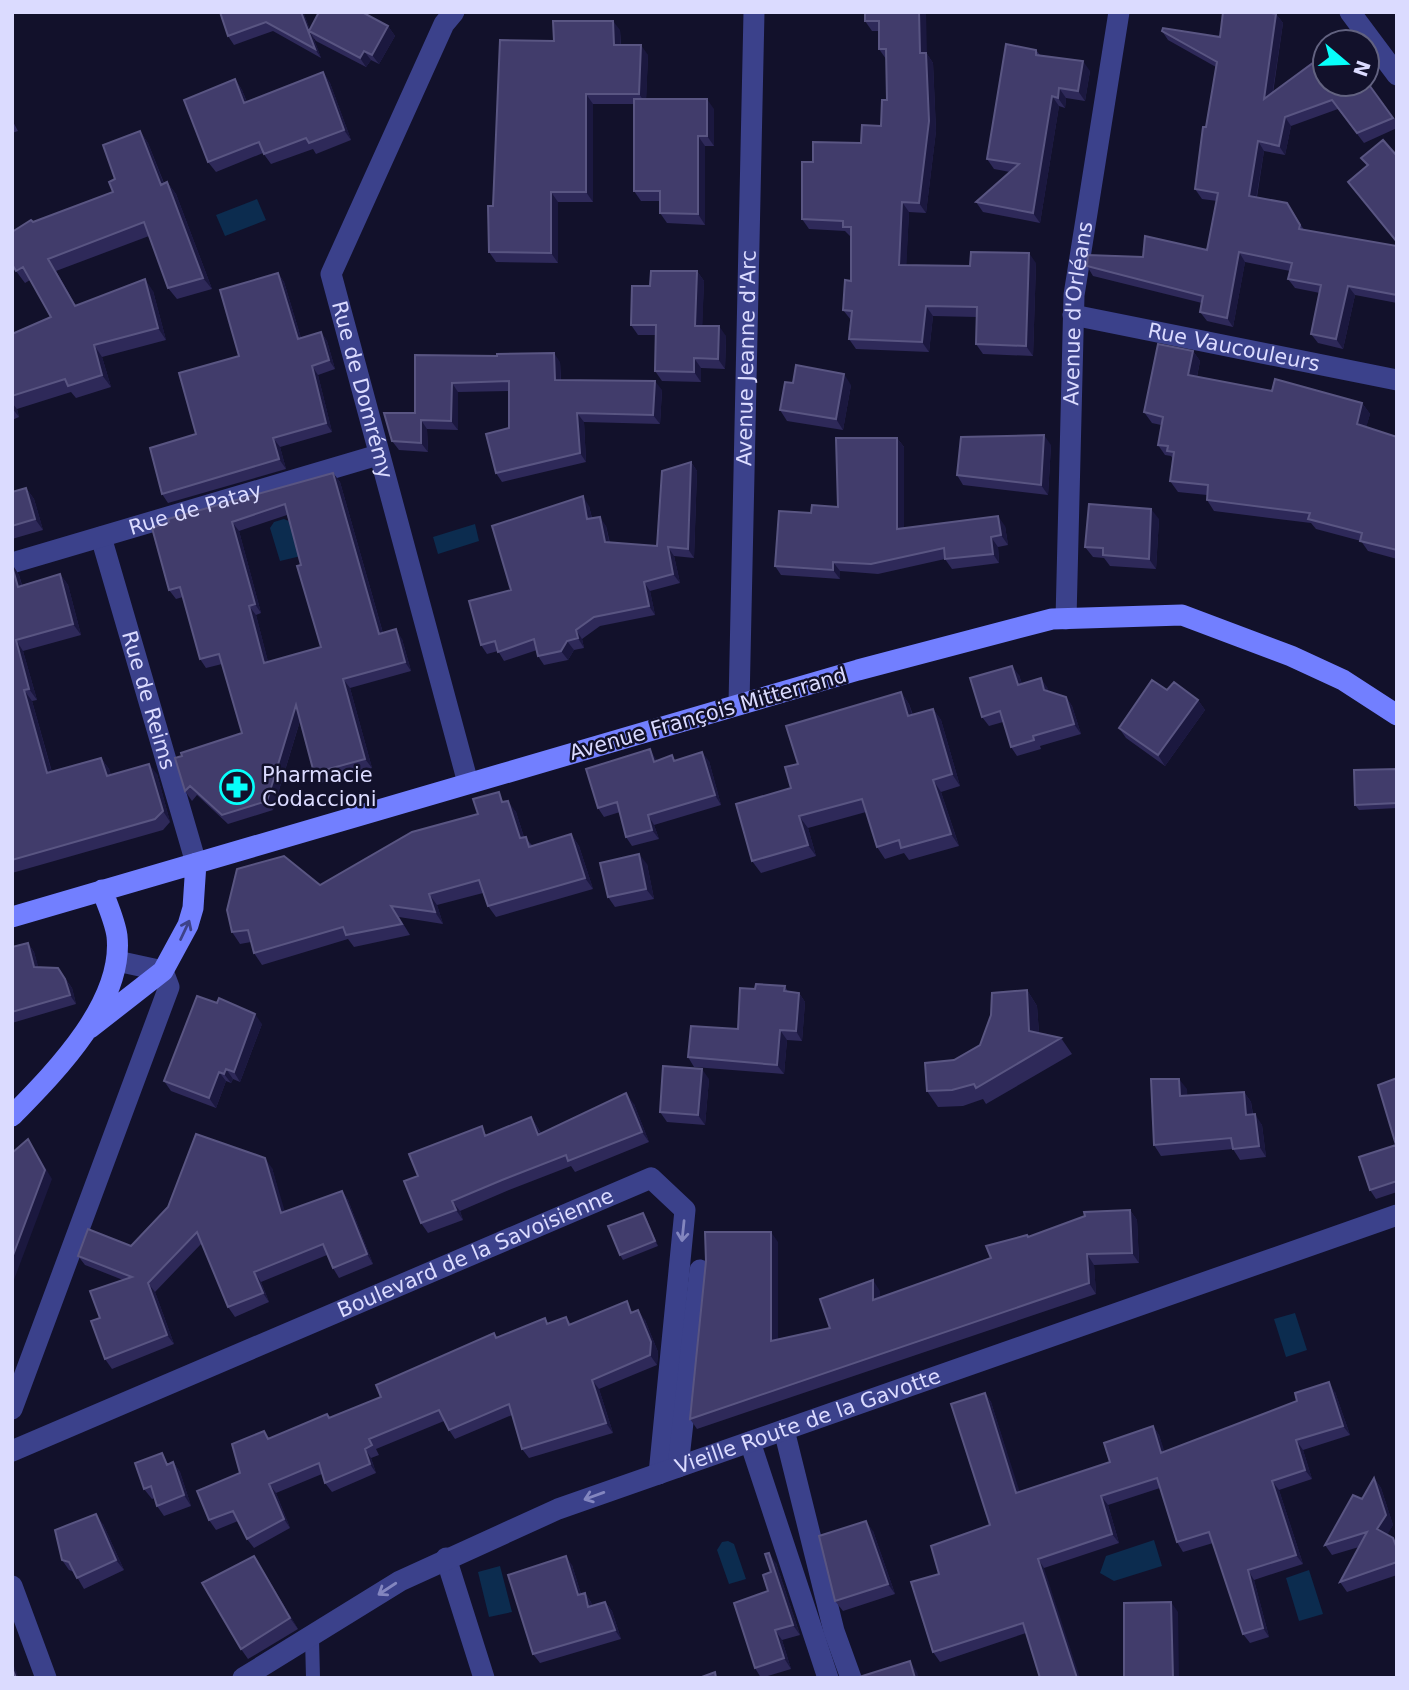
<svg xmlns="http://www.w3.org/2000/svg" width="1409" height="1690" font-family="'DejaVu Sans',sans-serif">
<rect width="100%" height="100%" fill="#12112b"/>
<path fill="#0c2c4f" d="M 257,199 L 266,220 L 225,236 L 216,215 Z
M 284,519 L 291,522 L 301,556 L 280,561 L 270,528 L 274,522 Z
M 475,524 L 479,541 L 438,554 L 433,537 Z
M 1295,1313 L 1307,1350 L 1286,1357 L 1274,1319 Z
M 1154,1540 L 1162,1566 L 1114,1581 L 1100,1573 L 1106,1556 Z
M 728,1541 L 734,1544 L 746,1579 L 729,1584 L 717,1550 L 722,1542 Z
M 500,1566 L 512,1612 L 489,1617 L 478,1572 Z
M 1309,1570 L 1323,1614 L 1299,1621 L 1286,1578 Z"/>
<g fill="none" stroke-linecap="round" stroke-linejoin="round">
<path stroke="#3b418b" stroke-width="14" d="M 312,1638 L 313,1678"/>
<g stroke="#3b418b" stroke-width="21">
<path id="s1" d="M 454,12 L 444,24 L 331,274 L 468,783"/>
<path d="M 1350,12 L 1397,75"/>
<path id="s2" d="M 1073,315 L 1397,380"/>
<path id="s3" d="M 101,537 L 196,863"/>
<path id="s4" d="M 12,563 L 378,455"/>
<path id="s5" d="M 1066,619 L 1074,295 L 1119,12"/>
<path id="s6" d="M 739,704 L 754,12"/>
<path d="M 12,1409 L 169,987 L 163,971 L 117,961"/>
<path d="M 784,1430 L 834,1631 L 851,1678"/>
<path d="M 750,1442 L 828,1678"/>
<path id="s7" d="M 12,1451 L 651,1178 L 685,1210 L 659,1474"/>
<path d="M 678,1467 L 700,1270"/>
<path d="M 446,1558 L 484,1678"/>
<path d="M 12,1586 L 46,1678"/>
<path id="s8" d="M 243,1678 L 400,1581 L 558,1509 L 1397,1215"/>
</g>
<path stroke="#727fff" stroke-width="21" d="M 12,917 L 858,670 L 1052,619 L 1182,615 L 1291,656 L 1343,680 L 1397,715
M 90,1028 L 163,971 L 188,925 L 193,908 L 196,863
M 12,1116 C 55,1072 124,1003 117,936 C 115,921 107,904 102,890"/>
</g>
<path fill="#2e2959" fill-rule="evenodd" d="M 220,12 L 304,14 L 310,30 L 388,26 L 395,36 L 379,64 L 371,60 L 366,67 L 316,41 L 313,37 L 321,58 L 273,31 L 234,45 L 228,36 Z
M 865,12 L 927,54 L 933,63 L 936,131 L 926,213 L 909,212 L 906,265 L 970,266 L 1036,263 L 1033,356 L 983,354 L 976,344 L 977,317 L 933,316 L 929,352 L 856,349 L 849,339 L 851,320 L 843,310 L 851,281 L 851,237 L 845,231 L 809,229 L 802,219 L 813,162 L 861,143 L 881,126 L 887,100 L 886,59 L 879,49 L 879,31 L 872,31 L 865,21 Z
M 1223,12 L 1275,12 L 1275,14 L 1276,14 L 1283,23 L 1273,93 L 1325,84 L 1367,82 L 1397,122 L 1397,128 L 1364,143 L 1338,109 L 1291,126 L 1285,155 L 1264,151 L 1257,197 L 1293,212 L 1304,230 L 1397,246 L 1397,303 L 1355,295 L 1343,349 L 1318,343 L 1311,334 L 1320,293 L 1295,288 L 1288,279 L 1290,271 L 1245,262 L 1233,327 L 1207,321 L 1200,312 L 1202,303 L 1093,276 L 1087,266 L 1143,257 L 1207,250 L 1217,201 L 1202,199 L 1195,189 L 1216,67 L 1168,40 L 1162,31 L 1220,37 Z
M 620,30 L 621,45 L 648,55 L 646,99 L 714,109 L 714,146 L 705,146 L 705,225 L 667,223 L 660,213 L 660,201 L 641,201 L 634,191 L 634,104 L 593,104 L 593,202 L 558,202 L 558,263 L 496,262 L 489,252 L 493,206 L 554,41 Z
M 1036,50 L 1040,55 L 1090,71 L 1085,101 L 1066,98 L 1065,108 L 1059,106 L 1040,223 L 983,212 L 976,202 L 1010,172 L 994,169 L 987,159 Z
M 323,72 L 330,83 L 351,140 L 316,154 L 313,149 L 271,164 L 263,153 L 216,172 L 208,162 L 235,79 L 242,90 L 247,102 Z
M 12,120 L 18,131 L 12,133 Z
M 140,131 L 148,143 L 164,183 L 167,182 L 176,194 L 212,289 L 177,299 L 168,288 L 149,236 L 56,271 L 76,306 L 153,291 L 166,340 L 102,357 L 111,387 L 76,398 L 71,392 L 17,409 L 19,417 L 12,420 L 12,334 L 51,317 L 30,280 L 25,283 L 16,271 L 33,222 L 113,192 L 115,179 Z
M 1397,156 L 1397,243 L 1348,182 L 1367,166 L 1361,158 Z
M 697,271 L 704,281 L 702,326 L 726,336 L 725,369 L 701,368 L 701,382 L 662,381 L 655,371 L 655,335 L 638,335 L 631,325 L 650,286 Z
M 278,273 L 284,282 L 301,338 L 321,332 L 327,341 L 335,369 L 318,375 L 332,432 L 280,447 L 286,469 L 168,503 L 162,494 L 239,356 Z
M 1193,351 L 1200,361 L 1197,377 L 1272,391 L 1362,403 L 1370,414 L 1366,427 L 1397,437 L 1397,559 L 1368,551 L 1361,541 L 1316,529 L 1311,523 L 1214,511 L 1207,500 L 1207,495 L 1178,492 L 1170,481 L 1173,459 L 1171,456 L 1165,455 L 1158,445 L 1161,425 L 1152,423 L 1144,412 Z
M 415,355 L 560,362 L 561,380 L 662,390 L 660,424 L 584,422 L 586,462 L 502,482 L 496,473 L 509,428 L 509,391 L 458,392 L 458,430 L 427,429 L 428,452 L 399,450 L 392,441 L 415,413 Z
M 793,383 L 851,385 L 843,430 L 787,421 L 780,410 Z
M 897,438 L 904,447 L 904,529 L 1005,526 L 1008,545 L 998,547 L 999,563 L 952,569 L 945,559 L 878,574 L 840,571 L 840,579 L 781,575 L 775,566 L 811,513 L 838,507 Z
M 1051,445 L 1048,495 L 963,485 L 957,475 Z
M 691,462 L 697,471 L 694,558 L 674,556 L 680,583 L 650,591 L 655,615 L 600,626 L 582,639 L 584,648 L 574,650 L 568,660 L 544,665 L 538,656 L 537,650 L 504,661 L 498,651 L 487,654 L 481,645 L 511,590 L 589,506 L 592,518 L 606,526 L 610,543 L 657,546 Z
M 333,473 L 340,482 L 383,633 L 402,639 L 411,671 L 350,688 L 372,768 L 321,783 L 314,773 L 300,721 L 273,810 L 228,824 L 197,795 L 192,801 L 185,791 L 242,733 L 222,664 L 206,668 L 200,659 L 183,597 L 176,599 L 169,590 L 152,528 ZM 287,515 L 301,565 L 321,647 L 268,662 L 256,615 L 261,613 L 239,531 Z
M 26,488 L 34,499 L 43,530 L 12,539 L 12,492 Z
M 1159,519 L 1156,569 L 1110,566 L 1104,558 L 1093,557 L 1085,547 Z
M 12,564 L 19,575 L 22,585 L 60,574 L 68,585 L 81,635 L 23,651 L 37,700 L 32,701 L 52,772 L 101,758 L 109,769 L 111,775 L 157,774 L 170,822 L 163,830 L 12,873 Z
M 1019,675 L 1022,684 L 1047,687 L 1048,691 L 1066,697 L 1072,706 L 1081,734 L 1040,746 L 1041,749 L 1017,756 L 1011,747 L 1003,722 L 989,726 L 982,717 Z
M 1167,690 L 1198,700 L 1205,710 L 1165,766 L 1126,738 L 1119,728 Z
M 901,692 L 909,704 L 913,715 L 933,709 L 941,720 L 960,786 L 941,792 L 959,846 L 909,860 L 904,853 L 885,859 L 877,847 L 866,812 L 808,828 L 816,856 L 761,873 L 752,861 L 791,788 L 798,764 Z
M 656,759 L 657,760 L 709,761 L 721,805 L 654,825 L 659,839 L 632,846 L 626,837 L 620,812 L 604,817 L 598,808 Z
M 1397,769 L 1397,808 L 1359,810 L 1355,805 Z
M 506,801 L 516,812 L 524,837 L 533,846 L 571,834 L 579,846 L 593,889 L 496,917 L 488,906 L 483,893 L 437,905 L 443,924 L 399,917 L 410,935 L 354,947 L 348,939 L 262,965 L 254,953 L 251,942 L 240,944 L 232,932 L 320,885 Z
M 647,864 L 654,899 L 615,907 L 608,897 Z
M 28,943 L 34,952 L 38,967 L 58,968 L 72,988 L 76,1004 L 12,1023 L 12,947 Z
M 785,986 L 788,992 L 799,993 L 805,1002 L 802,1041 L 787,1040 L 784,1074 L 694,1067 L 688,1057 L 738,1029 L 755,989 Z
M 1027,990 L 1037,1006 L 1039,1033 L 1061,1038 L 1072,1054 L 986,1104 L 983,1099 L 963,1106 L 938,1107 L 927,1091 L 954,1060 L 980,1045 Z
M 262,1024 L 240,1082 L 233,1079 L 231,1083 L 226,1081 L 216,1108 L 171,1091 L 164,1081 Z
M 1397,1078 L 1397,1192 L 1376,1199 L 1370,1190 L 1396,1145 Z
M 709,1079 L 705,1125 L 667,1122 L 660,1112 Z
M 1187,1089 L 1187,1095 L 1244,1092 L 1251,1102 L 1253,1114 L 1262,1125 L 1266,1157 L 1240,1160 L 1233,1149 L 1161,1156 L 1154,1145 Z
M 634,1104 L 649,1142 L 575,1172 L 571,1166 L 509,1190 L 460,1211 L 463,1220 L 428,1233 L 421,1223 L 418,1176 L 487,1135 L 531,1117 L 538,1128 L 541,1133 Z
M 272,1168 L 284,1212 L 342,1191 L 348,1200 L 373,1264 L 339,1278 L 333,1268 L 327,1255 L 261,1282 L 269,1302 L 235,1317 L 228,1307 L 202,1243 L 155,1292 L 174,1344 L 112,1369 L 105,1359 L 100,1318 L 123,1280 L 85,1265 L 78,1256 L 131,1246 Z
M 1130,1210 L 1137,1220 L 1139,1263 L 1094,1265 L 1096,1294 L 697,1429 L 690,1419 L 778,1242 L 778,1339 L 830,1328 L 880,1291 L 880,1297 L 991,1258 L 1028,1237 Z
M 643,1213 L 646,1218 L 658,1246 L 623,1260 L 620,1255 Z
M 634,1312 L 645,1320 L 658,1352 L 657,1365 L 599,1389 L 613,1433 L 529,1458 L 522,1449 L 512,1415 L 455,1439 L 449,1430 L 444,1421 L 376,1449 L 379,1455 L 371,1458 L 376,1473 L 332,1492 L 325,1483 L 322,1474 L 276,1493 L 290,1528 L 254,1548 L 247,1539 L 238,1521 L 216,1530 L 209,1520 L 240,1473 L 269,1438 L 330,1418 L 381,1397 L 494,1333 L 497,1338 L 549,1323 L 566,1317 L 571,1324 Z
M 1335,1392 L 1350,1435 L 1303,1450 L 1312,1479 L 1279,1490 L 1303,1564 L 1254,1580 L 1269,1637 L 1250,1643 L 1243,1634 L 1213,1543 L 1183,1552 L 1177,1542 L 1160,1488 L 1108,1505 L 1119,1543 L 1044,1568 L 1026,1633 L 940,1662 L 933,1652 L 939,1574 L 990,1525 L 985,1393 L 991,1402 L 1019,1492 L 1110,1462 L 1153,1426 L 1159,1435 L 1164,1452 Z
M 173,1462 L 180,1472 L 191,1506 L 164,1516 L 157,1506 L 155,1498 L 152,1499 L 144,1489 L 169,1463 Z
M 1374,1478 L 1381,1488 L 1393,1525 L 1387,1534 L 1397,1543 L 1397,1575 L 1347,1592 L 1340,1582 L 1359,1547 L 1332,1555 L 1325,1545 L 1362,1499 Z
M 103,1524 L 124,1570 L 84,1589 L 74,1572 L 69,1570 L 62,1560 Z
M 873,1531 L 895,1594 L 843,1611 L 835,1601 Z
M 254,1556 L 298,1629 L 248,1659 L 241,1649 Z
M 776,1563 L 800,1635 L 782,1640 L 791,1669 L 761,1678 L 755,1668 L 771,1572 Z
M 572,1565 L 581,1594 L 585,1593 L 591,1602 L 592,1606 L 605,1602 L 612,1611 L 621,1639 L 540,1663 L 533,1654 Z"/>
<path fill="#1b183f" d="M 301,12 L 303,12 L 304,14 L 311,33 L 309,31 L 313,37 L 321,58 L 315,49 Z
M 919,12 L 926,12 L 927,54 L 933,63 L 936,131 L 926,213 L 919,203 L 920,53 Z
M 1276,14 L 1283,23 L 1270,109 L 1264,99 Z
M 613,21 L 620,30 L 621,55 L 614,45 Z
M 388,26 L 395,36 L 379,64 L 372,55 Z
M 641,45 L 648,55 L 646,104 L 639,94 Z
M 364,51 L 371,60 L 366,67 L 360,58 Z
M 1083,61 L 1090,71 L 1085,101 L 1078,91 Z
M 323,72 L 330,83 L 351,140 L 344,130 Z
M 235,79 L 242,90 L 251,113 L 244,103 Z
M 1059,88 L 1066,98 L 1065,108 L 1058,98 Z
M 586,94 L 593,104 L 593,202 L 586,192 Z
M 1052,96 L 1059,106 L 1040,223 L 1033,213 Z
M 707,99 L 714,109 L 714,146 L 707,136 Z
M 1285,117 L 1291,126 L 1285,155 L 1279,146 Z
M 140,131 L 148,143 L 169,197 L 161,185 Z
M 698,136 L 705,146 L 705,225 L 698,214 Z
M 1258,141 L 1264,151 L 1255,205 L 1249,196 Z
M 167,182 L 176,194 L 212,289 L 203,278 Z
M 551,192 L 558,202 L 558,263 L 551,253 Z
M 902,202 L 909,212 L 906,275 L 899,265 Z
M 1239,252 L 1245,262 L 1233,327 L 1227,318 Z
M 1029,253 L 1036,263 L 1033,356 L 1026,346 Z
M 48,259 L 56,271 L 83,318 L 75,306 Z
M 697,271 L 704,281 L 702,336 L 695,326 Z
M 278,273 L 284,282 L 304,348 L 298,339 Z
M 145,279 L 153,291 L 166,340 L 158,328 Z
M 1348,286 L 1355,295 L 1343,349 L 1336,339 Z
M 926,306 L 933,316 L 929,352 L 922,342 Z
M 719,326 L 726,336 L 725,369 L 718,359 Z
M 321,332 L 327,341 L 335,369 L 329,360 Z
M 94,345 L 102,357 L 111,387 L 102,375 Z
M 1193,351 L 1200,361 L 1195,386 L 1188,375 Z
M 554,353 L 560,362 L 561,389 L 555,380 Z
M 694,358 L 701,368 L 701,382 L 694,372 Z
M 312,366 L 318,375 L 332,432 L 326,423 Z
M 844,374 L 851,385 L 843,430 L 836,419 Z
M 655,381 L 662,390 L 660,424 L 653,415 Z
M 452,383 L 458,392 L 458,430 L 451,421 Z
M 12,403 L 17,409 L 19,417 L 12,408 Z
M 1362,403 L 1370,414 L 1364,435 L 1357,424 Z
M 577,413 L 584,422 L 586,462 L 580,453 Z
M 421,420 L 427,429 L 428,452 L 421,443 Z
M 1044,435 L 1051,445 L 1048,495 L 1041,485 Z
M 273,438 L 280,447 L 286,469 L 279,459 Z
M 897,438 L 904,447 L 904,539 L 897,529 Z
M 691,462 L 697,471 L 694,558 L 688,549 Z
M 333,473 L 340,482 L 386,644 L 379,634 Z
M 26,488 L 34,499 L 43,530 L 35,519 Z
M 583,496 L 589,506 L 594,528 L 587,519 Z
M 1151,509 L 1159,519 L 1156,569 L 1149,559 Z
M 998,516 L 1005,526 L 1008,545 L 1001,535 Z
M 600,517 L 606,526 L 611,552 L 605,542 Z
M 232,522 L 239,531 L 261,613 L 255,604 Z
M 991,537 L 998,547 L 999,563 L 993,554 Z
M 668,547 L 674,556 L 680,583 L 673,574 Z
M 833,562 L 840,571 L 840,579 L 833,570 Z
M 12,564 L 19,575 L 25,598 L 18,587 Z
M 60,574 L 68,585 L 81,635 L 73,624 Z
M 644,582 L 650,591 L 655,615 L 649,606 Z
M 249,606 L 256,615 L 271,673 L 264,663 Z
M 396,629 L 402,639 L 411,671 L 405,662 Z
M 576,630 L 582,639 L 584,648 L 578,638 Z
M 16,640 L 23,651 L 37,700 L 29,689 Z
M 567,641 L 574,650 L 568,660 L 561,651 Z
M 1012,666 L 1019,675 L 1025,694 L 1018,685 Z
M 1041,678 L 1047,687 L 1051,699 L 1044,690 Z
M 343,679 L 350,688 L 372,768 L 365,759 Z
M 24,690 L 32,701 L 55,784 L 47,773 Z
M 901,692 L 909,704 L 916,728 L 908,716 Z
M 1066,697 L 1072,706 L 1081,734 L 1074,724 Z
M 1198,700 L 1205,710 L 1165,766 L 1158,755 Z
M 296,705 L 302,714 L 273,810 L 267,801 Z
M 933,709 L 941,720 L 960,786 L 952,774 Z
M 650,749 L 656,759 L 660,771 L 654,762 Z
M 702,752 L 709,761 L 721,805 L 715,795 Z
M 101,758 L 109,769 L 115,787 L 107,776 Z
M 149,764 L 157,774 L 170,822 L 163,811 Z
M 933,780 L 941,792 L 959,846 L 951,834 Z
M 508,801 L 516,812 L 528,850 L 520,838 Z
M 648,815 L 654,825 L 659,839 L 652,830 Z
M 799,816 L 808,828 L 816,856 L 808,845 Z
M 571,834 L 579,846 L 593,889 L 585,878 Z
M 639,854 L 647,864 L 654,899 L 646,889 Z
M 429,894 L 437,905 L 443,924 L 435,912 Z
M 28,943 L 34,952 L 41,976 L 34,967 Z
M 65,979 L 72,988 L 76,1004 L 70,995 Z
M 1027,990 L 1037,1006 L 1040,1047 L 1029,1031 Z
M 799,993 L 805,1002 L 802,1041 L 796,1031 Z
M 255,1014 L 262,1024 L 240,1082 L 234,1072 Z
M 780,1030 L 787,1040 L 784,1074 L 777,1065 Z
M 226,1069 L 233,1079 L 231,1083 L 224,1074 Z
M 702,1069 L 709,1079 L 705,1125 L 698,1115 Z
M 219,1072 L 226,1081 L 216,1108 L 209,1098 Z
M 1179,1079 L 1187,1089 L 1188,1106 L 1180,1096 Z
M 1244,1092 L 1251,1102 L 1254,1125 L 1246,1115 Z
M 626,1093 L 634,1104 L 649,1142 L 642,1132 Z
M 1255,1114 L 1262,1125 L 1266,1157 L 1259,1146 Z
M 531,1117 L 538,1128 L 545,1145 L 538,1135 Z
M 28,1139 L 52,1179 L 12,1285 L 12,1258 Z
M 265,1158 L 272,1168 L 288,1222 L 281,1213 Z
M 342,1191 L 348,1200 L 373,1264 L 367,1254 Z
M 452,1201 L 460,1211 L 463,1220 L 456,1210 Z
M 1130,1210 L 1137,1220 L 1139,1263 L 1132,1253 Z
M 643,1213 L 646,1218 L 658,1246 L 655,1241 Z
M 771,1232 L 778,1242 L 778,1351 L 771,1341 Z
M 1087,1254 L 1094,1265 L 1096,1294 L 1089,1283 Z
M 254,1272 L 261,1282 L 269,1302 L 263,1293 Z
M 873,1280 L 880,1291 L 880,1310 L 873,1300 Z
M 148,1283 L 155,1292 L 174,1344 L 167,1335 Z
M 638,1310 L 645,1320 L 658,1352 L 657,1365 L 650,1355 Z
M 592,1380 L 599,1389 L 613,1433 L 606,1423 Z
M 1329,1382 L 1335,1392 L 1350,1435 L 1343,1426 Z
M 985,1393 L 991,1402 L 1023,1502 L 1016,1493 Z
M 1153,1426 L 1159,1435 L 1168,1462 L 1161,1453 Z
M 1296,1440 L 1303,1450 L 1312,1479 L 1305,1470 Z
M 365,1449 L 371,1458 L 376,1473 L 370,1464 Z
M 173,1462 L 180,1472 L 191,1506 L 184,1495 Z
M 1374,1478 L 1381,1488 L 1393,1525 L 1385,1539 L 1377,1529 Z
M 1272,1481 L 1279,1490 L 1303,1564 L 1296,1555 Z
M 269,1484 L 276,1493 L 290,1528 L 284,1519 Z
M 1101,1496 L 1108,1505 L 1119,1543 L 1112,1534 Z
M 96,1514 L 103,1524 L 124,1570 L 116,1560 Z
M 866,1521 L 873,1531 L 895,1594 L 888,1584 Z
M 769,1553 L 776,1563 L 800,1635 L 793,1625 Z
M 254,1556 L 261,1567 L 298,1629 L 290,1618 Z
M 566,1556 L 572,1565 L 584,1604 L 578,1595 Z
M 1038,1559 L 1044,1568 L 1080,1678 L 1077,1678 Z
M 1248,1570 L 1254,1580 L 1269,1637 L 1263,1628 Z
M 585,1593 L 591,1602 L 594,1616 L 588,1607 Z
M 605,1602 L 612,1611 L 621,1639 L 615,1630 Z
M 1171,1602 L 1178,1612 L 1179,1678 L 1173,1678 Z
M 775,1630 L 782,1640 L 791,1669 L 784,1658 Z
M 12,1661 L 19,1678 L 16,1678 L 12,1668 Z
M 910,1661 L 917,1672 L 919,1678 L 915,1678 Z"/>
<path fill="#413c6b" stroke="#595582" stroke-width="2" fill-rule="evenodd" d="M 220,12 L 301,12 L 315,49 L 266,22 L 228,36 Z
M 319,12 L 362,12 L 388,26 L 372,55 L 364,51 L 360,58 L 309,31 Z
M 865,12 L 919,12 L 920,53 L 926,53 L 929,121 L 919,203 L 902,202 L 899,265 L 970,266 L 971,252 L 1029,253 L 1026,346 L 976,344 L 977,307 L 926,306 L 922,342 L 849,339 L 852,311 L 843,310 L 845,280 L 851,281 L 851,227 L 843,227 L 843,221 L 802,219 L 802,162 L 813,162 L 813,142 L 861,143 L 862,125 L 881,126 L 882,100 L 887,100 L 886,49 L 879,49 L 879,21 L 865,21 Z
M 1223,12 L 1267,12 L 1276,14 L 1264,99 L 1325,54 L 1325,84 L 1367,84 L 1367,82 L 1393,118 L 1357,133 L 1332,100 L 1285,117 L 1279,146 L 1258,141 L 1249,196 L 1287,203 L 1300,225 L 1299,229 L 1397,246 L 1397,295 L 1348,286 L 1336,339 L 1311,334 L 1321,285 L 1288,279 L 1292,263 L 1239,252 L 1227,318 L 1200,312 L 1203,296 L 1087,266 L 1088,255 L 1143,257 L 1145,236 L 1207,250 L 1218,193 L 1195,189 L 1203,127 L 1206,127 L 1217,62 L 1162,31 L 1163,28 L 1220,37 Z
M 553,21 L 613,21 L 614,45 L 641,45 L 639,94 L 586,94 L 586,192 L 551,192 L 551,253 L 489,252 L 488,206 L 493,206 L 500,40 L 554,41 Z
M 1006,44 L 1036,50 L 1036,55 L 1083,61 L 1078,91 L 1059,88 L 1058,98 L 1052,96 L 1033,213 L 976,202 L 1019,164 L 987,159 Z
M 323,72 L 344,130 L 309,143 L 306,138 L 264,154 L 259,142 L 208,162 L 184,100 L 235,79 L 244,103 Z
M 634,99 L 707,99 L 707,136 L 698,136 L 698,214 L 660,213 L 660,191 L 634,191 Z
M 140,131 L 161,185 L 167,182 L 203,278 L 168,288 L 144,222 L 48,259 L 75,306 L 145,279 L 158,328 L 94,345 L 102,375 L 68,386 L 65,379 L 12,396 L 12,334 L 51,317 L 23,267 L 16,271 L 12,264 L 12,232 L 31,220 L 33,222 L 113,192 L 109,182 L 115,179 L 103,145 Z
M 1383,140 L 1397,156 L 1397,242 L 1348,182 L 1368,165 L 1361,158 Z
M 651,271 L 697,271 L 695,326 L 719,326 L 718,359 L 694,358 L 694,372 L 655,371 L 656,325 L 631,325 L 632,286 L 650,286 Z
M 278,273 L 298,339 L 321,332 L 329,360 L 312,366 L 326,423 L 273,438 L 279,459 L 162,494 L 150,448 L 196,434 L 179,373 L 239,356 L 220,290 Z
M 1158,344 L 1193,351 L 1188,375 L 1272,391 L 1275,379 L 1362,403 L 1357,424 L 1397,437 L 1397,550 L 1360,541 L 1362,533 L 1308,519 L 1310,513 L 1207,500 L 1208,485 L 1170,481 L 1174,452 L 1167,451 L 1168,446 L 1158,445 L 1163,417 L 1144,412 Z
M 554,353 L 555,380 L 655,381 L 653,415 L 577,413 L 580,453 L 496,473 L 486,434 L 509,428 L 509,381 L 452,383 L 451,421 L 421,420 L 421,443 L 392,441 L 384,413 L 415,413 L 415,355 L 497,356 L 497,354 Z
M 796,365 L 844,374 L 836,419 L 780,410 L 785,382 L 793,383 Z
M 1044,435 L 1041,485 L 957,475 L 961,437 Z
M 836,438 L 897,438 L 897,529 L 998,516 L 1001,535 L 991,537 L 993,554 L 945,559 L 944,548 L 871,564 L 833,562 L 833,570 L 775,566 L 779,511 L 811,513 L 812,505 L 838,507 Z
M 691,462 L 688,549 L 668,547 L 673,574 L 644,582 L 649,606 L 594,617 L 576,630 L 578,638 L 567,641 L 561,651 L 538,656 L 534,639 L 498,652 L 495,641 L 481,645 L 469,601 L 511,590 L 492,526 L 583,496 L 587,519 L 600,517 L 605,542 L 657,546 L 662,471 Z
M 333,473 L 379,634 L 396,629 L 405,662 L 343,679 L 365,759 L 314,773 L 296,705 L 267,801 L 222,815 L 190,786 L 185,791 L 175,758 L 182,756 L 181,753 L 242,733 L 219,654 L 200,659 L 180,587 L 169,590 L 152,528 L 169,522 L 168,519 ZM 285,504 L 301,565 L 297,566 L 321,647 L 264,663 L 249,606 L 255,604 L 232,522 Z
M 26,488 L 35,519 L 12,526 L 12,492 Z
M 1089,504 L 1151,509 L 1149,559 L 1103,555 L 1103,548 L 1085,547 Z
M 12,566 L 18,587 L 60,574 L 73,624 L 16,640 L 29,689 L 24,690 L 47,773 L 101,758 L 107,776 L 149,764 L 163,811 L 155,819 L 12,860 Z
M 1012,666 L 1018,685 L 1041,678 L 1044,690 L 1066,697 L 1074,724 L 1033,736 L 1034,740 L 1011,747 L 1000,711 L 982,717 L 970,678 Z
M 1152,680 L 1167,690 L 1174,682 L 1198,700 L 1158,755 L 1119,728 Z
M 901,692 L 908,716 L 933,709 L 952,774 L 933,780 L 951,834 L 901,848 L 899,840 L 877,847 L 862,799 L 799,816 L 808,845 L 752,861 L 736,804 L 791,788 L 785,767 L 798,764 L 786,726 Z
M 650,749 L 654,762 L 672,755 L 674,761 L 702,752 L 715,795 L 648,815 L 652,830 L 626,837 L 617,802 L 598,808 L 586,769 Z
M 1397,769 L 1397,803 L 1355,805 L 1354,770 Z
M 499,792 L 502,802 L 508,801 L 520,838 L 526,837 L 529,847 L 571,834 L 585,878 L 488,906 L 479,880 L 429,894 L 435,912 L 391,906 L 402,924 L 346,935 L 343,927 L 254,953 L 248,930 L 232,932 L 227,910 L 237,869 L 284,856 L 320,885 L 412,832 L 478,814 L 473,799 Z
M 639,854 L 646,889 L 608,897 L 600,863 Z
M 28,943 L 34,967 L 58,968 L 65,979 L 70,995 L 12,1012 L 12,947 Z
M 756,984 L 785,986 L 784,991 L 799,993 L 796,1031 L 780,1030 L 777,1065 L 688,1057 L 691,1026 L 738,1029 L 740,988 L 755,989 Z
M 1027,990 L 1029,1031 L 1061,1038 L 976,1088 L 974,1084 L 952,1090 L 927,1091 L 925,1063 L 954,1060 L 980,1045 L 991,1015 L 992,993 Z
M 197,996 L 217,1003 L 219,998 L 255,1014 L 234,1072 L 226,1069 L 224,1074 L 219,1072 L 209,1098 L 164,1081 Z
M 663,1066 L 702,1069 L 698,1115 L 660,1112 Z
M 1397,1078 L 1397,1181 L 1370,1190 L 1359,1157 L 1396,1145 L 1378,1085 Z
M 1151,1079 L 1179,1079 L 1180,1096 L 1244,1092 L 1246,1115 L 1255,1114 L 1259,1146 L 1233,1149 L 1231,1138 L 1154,1145 Z
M 626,1093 L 642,1132 L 568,1161 L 566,1155 L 502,1180 L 452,1201 L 456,1210 L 421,1223 L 404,1181 L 418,1176 L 409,1154 L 482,1126 L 485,1136 L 531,1117 L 538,1135 Z
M 196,1134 L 265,1158 L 281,1213 L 342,1191 L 367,1254 L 333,1268 L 323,1244 L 254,1272 L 263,1293 L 228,1307 L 197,1232 L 148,1283 L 167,1335 L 105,1359 L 91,1321 L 100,1318 L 90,1291 L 132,1277 L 78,1256 L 88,1229 L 131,1246 L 168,1207 Z
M 28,1139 L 45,1170 L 12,1258 L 12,1153 Z
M 1130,1210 L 1132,1253 L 1087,1254 L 1089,1283 L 690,1419 L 706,1261 L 705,1232 L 771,1232 L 771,1341 L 830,1328 L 820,1299 L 873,1280 L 873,1300 L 991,1258 L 986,1246 L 1027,1235 L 1028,1237 L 1085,1216 L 1084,1212 Z
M 643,1213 L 655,1241 L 620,1255 L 608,1226 Z
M 627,1301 L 631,1313 L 638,1310 L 651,1342 L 650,1355 L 592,1380 L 606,1423 L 522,1449 L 509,1404 L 449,1430 L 439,1410 L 369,1439 L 372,1445 L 365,1449 L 370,1464 L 325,1483 L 319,1463 L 269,1484 L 284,1519 L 247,1539 L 233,1511 L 209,1520 L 197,1491 L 240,1473 L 232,1444 L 264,1431 L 268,1439 L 327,1414 L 329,1418 L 381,1397 L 376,1385 L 494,1333 L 496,1338 L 545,1318 L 547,1324 L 566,1317 L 569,1325 Z
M 1329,1382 L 1343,1426 L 1296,1440 L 1305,1470 L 1272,1481 L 1296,1555 L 1248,1570 L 1263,1628 L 1243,1634 L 1209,1532 L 1177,1542 L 1157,1478 L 1101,1496 L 1112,1534 L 1038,1559 L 1077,1678 L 1040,1678 L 1023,1623 L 933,1652 L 911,1582 L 939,1574 L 931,1546 L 990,1525 L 951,1404 L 985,1393 L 1016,1493 L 1110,1462 L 1104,1443 L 1153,1426 L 1161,1453 L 1297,1401 L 1295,1393 Z
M 162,1453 L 167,1465 L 173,1462 L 184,1495 L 157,1506 L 151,1486 L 144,1489 L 135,1463 Z
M 1374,1478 L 1386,1515 L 1377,1529 L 1393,1538 L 1397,1549 L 1397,1562 L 1340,1582 L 1367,1532 L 1325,1545 L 1353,1495 L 1362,1499 Z
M 96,1514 L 116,1560 L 77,1578 L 69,1562 L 62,1560 L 55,1530 Z
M 866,1521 L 888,1584 L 835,1601 L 819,1536 Z
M 769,1553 L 793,1625 L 775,1630 L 784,1658 L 755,1668 L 734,1603 L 768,1591 L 763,1575 L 771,1572 L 765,1554 Z
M 254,1556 L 290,1618 L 241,1649 L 202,1583 Z
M 566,1556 L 578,1595 L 585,1593 L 588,1607 L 605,1602 L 615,1630 L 533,1654 L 508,1575 Z
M 1171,1602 L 1173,1678 L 1124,1678 L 1124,1603 Z
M 910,1661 L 915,1678 L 856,1678 Z
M 12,1668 L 16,1678 L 12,1678 Z
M 715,1672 L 716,1678 L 699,1678 Z"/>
<defs><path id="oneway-shaft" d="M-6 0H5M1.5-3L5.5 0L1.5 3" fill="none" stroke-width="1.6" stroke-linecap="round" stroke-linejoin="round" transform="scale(1.75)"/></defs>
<use stroke="#3d428a" href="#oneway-shaft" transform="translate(185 930) rotate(-65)"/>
<g stroke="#8386bf">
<use href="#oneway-shaft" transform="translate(683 1231) rotate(96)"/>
<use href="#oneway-shaft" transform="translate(594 1496) rotate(160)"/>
<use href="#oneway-shaft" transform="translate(387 1589) rotate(147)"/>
</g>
<defs>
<g id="pharmacy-ring" transform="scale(1.75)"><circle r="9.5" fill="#12112b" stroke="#07fffb" stroke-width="1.5"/><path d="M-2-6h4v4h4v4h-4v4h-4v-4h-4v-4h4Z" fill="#07fffb"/></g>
</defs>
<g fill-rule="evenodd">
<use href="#pharmacy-ring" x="237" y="787"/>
</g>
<g text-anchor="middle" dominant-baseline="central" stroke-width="5" stroke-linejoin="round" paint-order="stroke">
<g font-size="21" fill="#dbdbff" stroke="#12112b">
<text stroke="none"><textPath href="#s5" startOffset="306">Avenue d'Orléans</textPath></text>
<text stroke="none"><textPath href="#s2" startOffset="164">Rue Vaucouleurs</textPath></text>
<text stroke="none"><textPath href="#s6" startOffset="346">Avenue Jeanne d'Arc</textPath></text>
<text stroke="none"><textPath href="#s1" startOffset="410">Rue de Domrémy</textPath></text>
<text stroke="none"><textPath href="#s4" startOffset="191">Rue de Patay</textPath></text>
<text stroke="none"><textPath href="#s3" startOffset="170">Rue de Reims</textPath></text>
<text transform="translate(708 714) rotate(-16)">Avenue François Mitterrand</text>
<text stroke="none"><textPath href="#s7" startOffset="504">Boulevard de la Savoisienne</textPath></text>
<text stroke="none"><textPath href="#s8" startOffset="623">Vieille Route de la Gavotte</textPath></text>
</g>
<g font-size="21" fill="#dbdbff" stroke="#12112b" text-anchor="start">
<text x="262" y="775">Pharmacie<tspan x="262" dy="24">Codaccioni</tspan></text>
</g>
</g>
<rect width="1409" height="1690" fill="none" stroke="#dbdbff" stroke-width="28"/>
<g transform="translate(1346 63) rotate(109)"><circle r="33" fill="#12112b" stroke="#626280" stroke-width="2"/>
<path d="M0-5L12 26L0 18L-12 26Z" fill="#07fffb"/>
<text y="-10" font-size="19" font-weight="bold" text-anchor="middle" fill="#dbdbff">N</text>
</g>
</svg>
